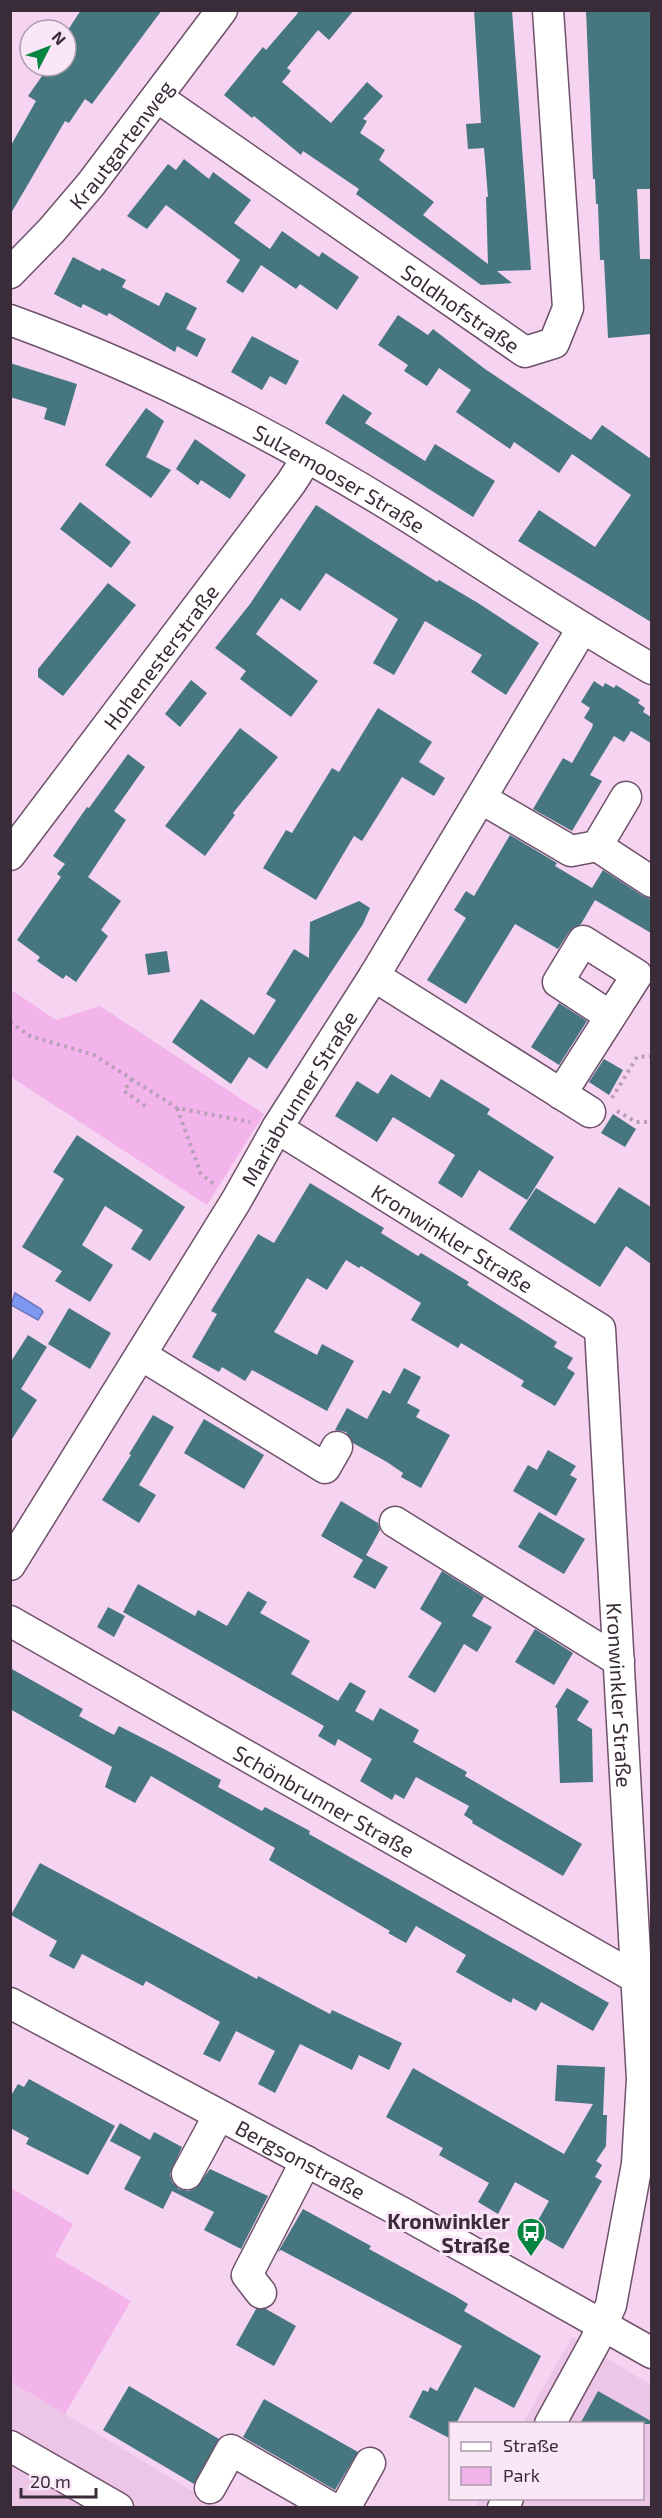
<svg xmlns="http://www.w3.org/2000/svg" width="662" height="2518" font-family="'Exo 2',sans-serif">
<rect width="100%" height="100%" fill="#f6d4f1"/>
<path fill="#edc6e7" d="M 572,2337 L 651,2385 L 651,2507 L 475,2508 L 480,2499 L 642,2498 L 642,2424 L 523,2423 Z
M 11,2382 L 65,2414 L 219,2507 L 11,2508 Z"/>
<path fill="#f3b3eb" d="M 10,989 L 56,1020 L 100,1006 L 264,1114 L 207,1205 L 11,1077 Z
M 11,2188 L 73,2224 L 55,2256 L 131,2301 L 65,2414 L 11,2382 Z"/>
<path fill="#7e97f1" stroke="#6977ba" stroke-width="1.5" d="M 15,1293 L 41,1309 L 43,1312 L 38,1320 L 11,1305 Z"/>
<path fill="#46767f" d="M 81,10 L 162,10 L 92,104 L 85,99 L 69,123 L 65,121 L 10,215 L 10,147 L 36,101 L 28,96 L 49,66 L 66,66 L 66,33 Z
M 296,10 L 354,10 L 329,40 L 318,30 L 287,68 L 291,71 L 282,82 L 331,123 L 367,82 L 383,96 L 363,119 L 367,121 L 360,133 L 385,150 L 379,160 L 434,202 L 423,215 L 488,264 L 486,197 L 488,197 L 484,148 L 468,149 L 466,124 L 481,123 L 474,10 L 512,10 L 531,270 L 497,271 L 512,283 L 481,285 L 356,194 L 359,189 L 303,151 L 301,155 L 254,116 L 252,118 L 224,95 L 263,47 L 266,50 L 298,13 Z
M 586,10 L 651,10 L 651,189 L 637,189 L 640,259 L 651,259 L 651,334 L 608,338 L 604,260 L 600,260 L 598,204 L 596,204 L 595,179 L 593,179 Z
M 184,159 L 209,179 L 213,172 L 251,200 L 234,223 L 270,249 L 282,231 L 319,257 L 322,252 L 359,277 L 337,310 L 300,284 L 296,289 L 261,265 L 243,293 L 226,282 L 240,260 L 166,205 L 147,229 L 127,216 L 168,164 L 176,170 Z
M 73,257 L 100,271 L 102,268 L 126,280 L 122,287 L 159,306 L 166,292 L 197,308 L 186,329 L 206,339 L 197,357 L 177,346 L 175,352 L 109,313 L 107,316 L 83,304 L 81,308 L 54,294 Z
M 398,315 L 428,335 L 433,329 L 485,369 L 591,440 L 602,425 L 651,459 L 651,622 L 518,541 L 539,510 L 595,547 L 631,495 L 572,454 L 559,473 L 514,442 L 510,449 L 456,412 L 471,390 L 439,368 L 427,386 L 404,371 L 408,365 L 378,345 Z
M 252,336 L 299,361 L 286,385 L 270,376 L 262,390 L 231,372 Z
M 10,363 L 77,384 L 65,426 L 44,419 L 47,408 L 10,397 Z
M 343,394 L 372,413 L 365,423 L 425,461 L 435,444 L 495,481 L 473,517 L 325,423 Z
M 146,408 L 164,421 L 146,457 L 171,470 L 151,498 L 105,465 Z
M 195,439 L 246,475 L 230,499 L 201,480 L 198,485 L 176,469 Z
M 80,502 L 131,542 L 111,568 L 60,529 Z
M 316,505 L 437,582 L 439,580 L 478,603 L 539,643 L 506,695 L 471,672 L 482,655 L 425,621 L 394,675 L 373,663 L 398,619 L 326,573 L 300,611 L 281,598 L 256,634 L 318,681 L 291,717 L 240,679 L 246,671 L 215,648 L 250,604 Z
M 108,583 L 136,605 L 63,696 L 38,677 L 38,669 Z
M 191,680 L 207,693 L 180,727 L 165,714 Z
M 594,681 L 603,687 L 605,683 L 614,688 L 616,685 L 640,700 L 638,703 L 645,708 L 643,712 L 651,717 L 651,743 L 631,731 L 624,742 L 614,736 L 590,775 L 602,781 L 572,831 L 533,809 L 563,758 L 572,763 L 592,728 L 593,724 L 584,718 L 590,708 L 581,702 Z
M 378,708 L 432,742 L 419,762 L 445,778 L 434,796 L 402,777 L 362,841 L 354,836 L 316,900 L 263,868 L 286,830 L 292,833 L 332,768 L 339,772 Z
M 240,728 L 278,757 L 233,813 L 235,815 L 205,856 L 165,826 Z
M 128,754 L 145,767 L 114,811 L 126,820 L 88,877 L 121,901 L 101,930 L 108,936 L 76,982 L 66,975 L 63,979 L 37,961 L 40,957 L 17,940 L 61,877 L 57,874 L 65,864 L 53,856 L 87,807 L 89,808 Z
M 510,835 L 557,863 L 555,866 L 592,888 L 603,870 L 643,896 L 651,899 L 651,933 L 595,900 L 581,924 L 569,932 L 558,949 L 515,924 L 466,1004 L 427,980 L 466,918 L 454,910 L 466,891 L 474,896 Z
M 359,901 L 370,908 L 363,924 L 267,1069 L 249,1057 L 231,1084 L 172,1042 L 201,999 L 254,1035 L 276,1000 L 266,994 L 294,949 L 309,958 L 310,922 Z
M 167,951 L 170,972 L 148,975 L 145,954 Z
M 559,1003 L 587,1021 L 559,1065 L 531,1047 Z
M 604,1059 L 623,1070 L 609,1095 L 589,1082 Z
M 391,1074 L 430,1098 L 441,1079 L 490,1109 L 487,1114 L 554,1157 L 527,1200 L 479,1170 L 462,1198 L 438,1183 L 455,1155 L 393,1117 L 377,1142 L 335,1116 L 357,1081 L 378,1094 Z
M 613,1114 L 636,1129 L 625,1147 L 601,1133 Z
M 77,1135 L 185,1207 L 150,1261 L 131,1249 L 143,1230 L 105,1206 L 82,1245 L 113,1265 L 90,1302 L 55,1281 L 62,1271 L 22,1247 L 64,1179 L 53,1172 Z
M 310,1183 L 384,1228 L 381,1233 L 418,1256 L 421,1253 L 469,1282 L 467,1285 L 557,1342 L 554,1347 L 573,1358 L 567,1368 L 575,1373 L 555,1406 L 521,1386 L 524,1381 L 461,1343 L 458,1348 L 411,1320 L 421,1303 L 361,1266 L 359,1268 L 346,1260 L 327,1290 L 307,1278 L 274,1332 L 317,1355 L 322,1344 L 354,1361 L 327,1411 L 252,1370 L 245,1381 L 222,1367 L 219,1372 L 192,1357 L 217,1314 L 211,1311 L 258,1234 L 274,1243 Z
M 619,1187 L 651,1207 L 651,1264 L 626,1246 L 600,1287 L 509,1229 L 536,1188 L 595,1224 Z
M 69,1308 L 111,1333 L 90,1369 L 48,1344 Z
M 28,1335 L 47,1347 L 21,1389 L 37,1400 L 10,1442 L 10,1363 Z
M 404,1368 L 421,1377 L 407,1403 L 420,1410 L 416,1417 L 450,1435 L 421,1488 L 401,1477 L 403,1473 L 387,1462 L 353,1443 L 346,1432 L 335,1430 L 347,1408 L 367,1419 L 383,1390 L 390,1394 Z
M 153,1415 L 174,1427 L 139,1485 L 156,1495 L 139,1523 L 102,1500 L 131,1455 L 129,1454 Z
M 204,1419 L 264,1455 L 244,1489 L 184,1453 Z
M 548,1450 L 576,1466 L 570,1475 L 577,1479 L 556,1516 L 513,1491 L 528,1465 L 537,1470 Z
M 341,1501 L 378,1523 L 380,1530 L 364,1559 L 366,1555 L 388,1567 L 375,1589 L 353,1577 L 363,1560 L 321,1536 Z
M 539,1512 L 585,1539 L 564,1574 L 518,1547 Z
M 442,1571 L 484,1597 L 472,1616 L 492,1627 L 477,1652 L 464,1644 L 435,1693 L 408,1677 L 442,1623 L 420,1609 Z
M 138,1584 L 195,1616 L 198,1610 L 227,1626 L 248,1591 L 267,1602 L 260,1613 L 310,1641 L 291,1674 L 338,1701 L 350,1682 L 366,1691 L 355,1711 L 373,1721 L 380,1708 L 419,1730 L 413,1742 L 467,1772 L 465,1776 L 582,1844 L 563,1876 L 472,1823 L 473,1821 L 464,1815 L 469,1806 L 416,1777 L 404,1799 L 395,1794 L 392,1800 L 360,1781 L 372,1759 L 338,1739 L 335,1746 L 318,1736 L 324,1726 L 123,1612 Z
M 108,1607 L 125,1616 L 114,1637 L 97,1627 Z
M 535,1629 L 573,1653 L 554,1685 L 515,1662 Z
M 10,1668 L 83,1709 L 79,1716 L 114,1735 L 119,1726 L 166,1750 L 221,1780 L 218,1787 L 262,1811 L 265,1807 L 310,1831 L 309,1834 L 609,2003 L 593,2031 L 541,2002 L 536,2011 L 513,1998 L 511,2003 L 456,1972 L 466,1955 L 416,1926 L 406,1943 L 388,1933 L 390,1931 L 269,1860 L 275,1848 L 151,1776 L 135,1803 L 105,1787 L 112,1767 L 10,1709 Z
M 567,1688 L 589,1701 L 577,1720 L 555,1707 Z
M 557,1708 L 592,1729 L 593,1782 L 560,1783 Z
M 40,1863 L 257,1979 L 258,1976 L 330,2014 L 332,2010 L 402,2043 L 389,2070 L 359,2055 L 352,2070 L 300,2044 L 275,2093 L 258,2084 L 275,2051 L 236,2031 L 220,2062 L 203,2054 L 220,2022 L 146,1981 L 143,1986 L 82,1954 L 74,1969 L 49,1956 L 57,1941 L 11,1915 Z
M 557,2065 L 605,2067 L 603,2115 L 607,2115 L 606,2146 L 596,2161 L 602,2165 L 595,2177 L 602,2181 L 563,2249 L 532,2231 L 549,2201 L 515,2182 L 498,2214 L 478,2202 L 489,2183 L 439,2155 L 443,2148 L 386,2117 L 413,2068 L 564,2154 L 593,2104 L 555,2101 Z
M 29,2079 L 115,2126 L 88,2175 L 26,2144 L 29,2138 L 10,2128 L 10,2097 L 18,2084 L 24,2087 Z
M 120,2123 L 150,2140 L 154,2132 L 182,2147 L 170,2174 L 172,2182 L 179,2189 L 188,2191 L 196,2188 L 210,2169 L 268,2196 L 241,2249 L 204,2230 L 214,2212 L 172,2191 L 163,2209 L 124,2189 L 141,2157 L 110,2141 Z
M 303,2209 L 371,2246 L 369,2249 L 380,2255 L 455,2296 L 468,2304 L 464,2311 L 541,2356 L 514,2408 L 475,2387 L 456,2424 L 450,2424 L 449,2438 L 409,2417 L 423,2390 L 428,2392 L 430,2387 L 437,2391 L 462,2346 L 281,2250 L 278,2252 Z
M 256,2309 L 266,2309 L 296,2326 L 274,2366 L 236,2345 Z
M 129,2386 L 219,2439 L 194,2484 L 103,2430 Z
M 598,2391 L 651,2421 L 651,2424 L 580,2424 Z
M 264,2399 L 358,2452 L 335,2490 L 243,2437 Z"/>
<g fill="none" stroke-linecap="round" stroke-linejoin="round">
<g stroke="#6e516a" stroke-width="33">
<g id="minor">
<path id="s1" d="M 157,97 L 525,352 L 554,343 L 568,308 L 548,10"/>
<path id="s2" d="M 10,273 L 51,231 L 91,184 L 222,10"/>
<path id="s3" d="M 10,320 C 145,369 275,435 397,510 C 482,563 564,619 652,669"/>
<path d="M 482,799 L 571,851 L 597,846 L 626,797"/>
<path d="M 597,846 L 652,882"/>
<path id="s4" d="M 10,855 L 291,483 L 307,458"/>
<path d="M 374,976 L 590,1112"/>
<path d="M 561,1094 L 637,975 L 583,941 L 558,982 L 610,1016"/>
<path id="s5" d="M 277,1128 L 600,1329 L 642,2079 L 637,2164 L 611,2305 L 595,2342 L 550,2424"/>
<path d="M 141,1355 L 325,1468 L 337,1447"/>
<path d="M 395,1522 L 619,1661"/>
<path id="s6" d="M 10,1565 L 236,1201 L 277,1128 L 374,976 L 582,629"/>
<path id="s7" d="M 10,1621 L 638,1979"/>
<path id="s8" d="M 10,2003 L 401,2212 L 652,2353"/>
<path d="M 187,2174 L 219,2115"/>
<path d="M 261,2293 L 247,2275 L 306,2161"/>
<path d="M 10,2446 L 118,2508"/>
<path d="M 210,2488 L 231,2450 L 332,2508"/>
<path d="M 345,2508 L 370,2463"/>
<path d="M 503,2508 L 508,2498"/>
</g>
</g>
<path stroke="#ba9fb7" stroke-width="4" stroke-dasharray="3 4.5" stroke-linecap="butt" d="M 10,1022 L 30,1036 L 94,1055 L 177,1108 L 250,1122
M 132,1079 L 124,1091 L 148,1108
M 612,1098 L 637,1057 L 652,1056
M 177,1108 L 201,1174 L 216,1186
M 617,1111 L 636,1122 L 652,1122"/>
<use href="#minor" stroke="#fff" stroke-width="30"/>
</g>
<defs>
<g id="bus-pin" transform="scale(1.5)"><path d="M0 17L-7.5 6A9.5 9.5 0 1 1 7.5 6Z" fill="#05853f" stroke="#fbe6f8"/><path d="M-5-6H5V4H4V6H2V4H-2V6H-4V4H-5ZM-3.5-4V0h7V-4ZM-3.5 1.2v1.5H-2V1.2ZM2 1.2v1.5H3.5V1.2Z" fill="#fff"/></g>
</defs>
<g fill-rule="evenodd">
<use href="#bus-pin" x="531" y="2232"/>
</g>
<g text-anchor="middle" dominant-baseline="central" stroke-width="6" stroke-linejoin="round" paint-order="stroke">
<g font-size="21" fill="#392c38" stroke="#fbe6f8">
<text stroke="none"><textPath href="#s2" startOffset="170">Krautgartenweg</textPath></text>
<text stroke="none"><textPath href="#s1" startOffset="370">Soldhofstraße</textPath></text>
<text stroke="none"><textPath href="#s3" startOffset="366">Sulzemooser Straße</textPath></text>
<text stroke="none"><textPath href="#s4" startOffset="249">Hohenesterstraße</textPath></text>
<text stroke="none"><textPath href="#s6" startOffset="549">Mariabrunner Straße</textPath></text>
<text stroke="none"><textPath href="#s5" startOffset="207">Kronwinkler Straße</textPath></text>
<text stroke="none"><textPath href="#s5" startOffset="747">Kronwinkler Straße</textPath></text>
<text stroke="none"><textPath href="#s7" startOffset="362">Schönbrunner Straße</textPath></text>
<text stroke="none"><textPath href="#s8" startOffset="330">Bergsonstraße</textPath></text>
</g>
<g font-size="21" font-weight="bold" fill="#392c38" stroke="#fbe6f8" text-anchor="end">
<text x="510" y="2220">Kronwinkler<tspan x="510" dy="24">Straße</tspan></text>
</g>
</g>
<rect width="662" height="2518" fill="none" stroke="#392c38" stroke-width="24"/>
<rect x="449" y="2422" width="195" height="78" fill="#fbe6f8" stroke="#ad9cab" stroke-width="1.5"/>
<rect x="461" y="2442" width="30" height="9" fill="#ffffff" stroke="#ad9cab" stroke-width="1.5"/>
<text x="503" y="2452" font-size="18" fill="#392c38">Straße</text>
<rect x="461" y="2467" width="30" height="18" fill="#f3b3eb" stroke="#ad9cab" stroke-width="1.5"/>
<text x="503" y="2482" font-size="18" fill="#392c38">Park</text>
<g transform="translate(48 48) rotate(48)"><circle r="28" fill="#fbe6f8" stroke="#ad9cab" stroke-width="1.5"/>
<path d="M0-4.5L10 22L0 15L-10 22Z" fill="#05853f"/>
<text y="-9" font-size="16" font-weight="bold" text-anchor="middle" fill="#392c38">N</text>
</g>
<path d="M21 2488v9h75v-9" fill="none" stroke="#392c38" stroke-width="3"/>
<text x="30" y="2488" font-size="18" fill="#392c38" stroke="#fbe6f8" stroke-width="4.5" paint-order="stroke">20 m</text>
</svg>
